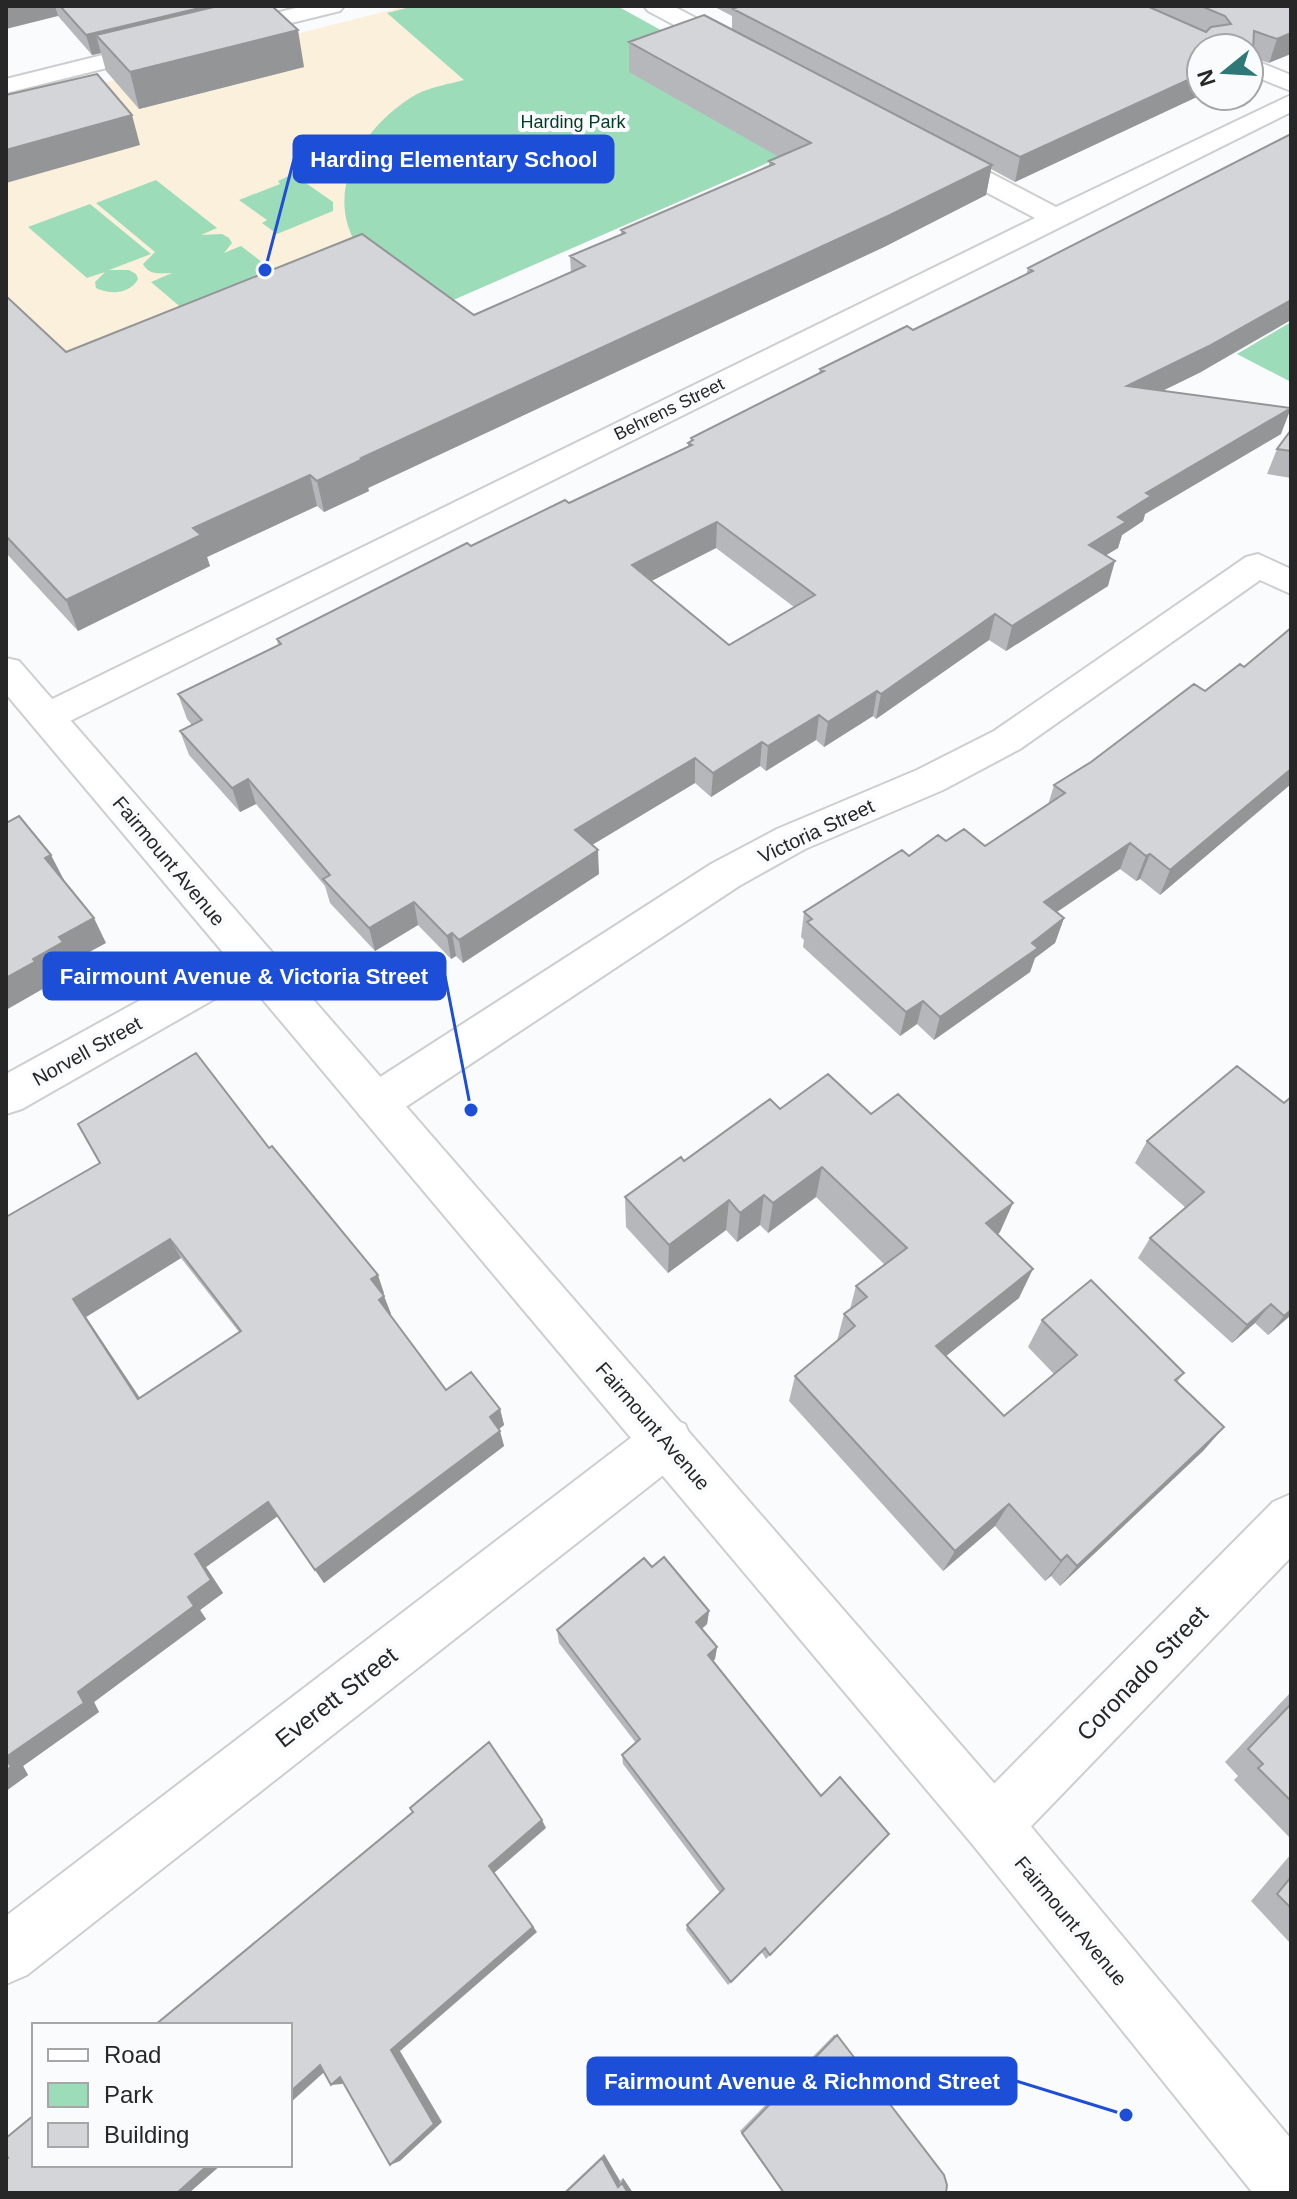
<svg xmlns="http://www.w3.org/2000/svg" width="1297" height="2199" font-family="Arial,sans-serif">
<rect width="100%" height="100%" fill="#fafbfd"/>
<path fill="#faf0db" d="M 406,6 L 617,6 L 843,130 L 428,311 L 6,489 L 6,108 Z"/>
<path fill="#9cdcb8" d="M 414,6 L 617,6 L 843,130 L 428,311 C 408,293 379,276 363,254 C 318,196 362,125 417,94 C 431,87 449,84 464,80 L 387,13 Z
M 293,174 L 333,202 L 333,211 L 277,234 L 262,223 L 267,220 L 239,200 L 280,184 L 278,181 Z
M 156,180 L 217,228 L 201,235 L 222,234 L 229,238 L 232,243 L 224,253 L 241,246 L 297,289 L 204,327 L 151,282 L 172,273 C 161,273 149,276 143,264 L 155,252 L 96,203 Z
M 90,204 L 151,254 L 109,270 L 129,270 L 136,274 L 138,279 C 130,294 110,295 96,288 L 95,282 L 105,272 L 87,278 L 28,227 Z
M 1291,322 L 1291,382 L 1237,354 Z"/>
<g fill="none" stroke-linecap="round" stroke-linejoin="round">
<g stroke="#cdced0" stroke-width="4">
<path id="minor" d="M 644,6 L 673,6 L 747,45 L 751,50 L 747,55 L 731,55 L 648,11 Z
M 1249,58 L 1291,75 L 1291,91 L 1249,74 Z
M 1291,95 L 1291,112 L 60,726 L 47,730 L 34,726 L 29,717 L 34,708 L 1035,218 L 925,160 L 921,154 L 925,148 L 943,148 L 1056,207 Z
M 1258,554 L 1291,569 L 1291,594 L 1260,580 L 1020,749 L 943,790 L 805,849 L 739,886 L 392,1116 L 376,1122 L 360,1116 L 354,1103 L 360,1090 L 711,864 L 777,829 L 917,770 L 994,731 L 1246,557 Z
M 252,942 L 267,947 L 273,958 L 267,969 L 22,1109 L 6,1114 L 6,1074 L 237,947 Z
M 667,1417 L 685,1424 L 692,1441 L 685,1458 L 27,1975 L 6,1984 L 6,1916 L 649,1424 Z
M 1291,1494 L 1291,1557 L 1013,1845 L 993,1854 L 973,1845 L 964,1825 L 973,1805 L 1273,1502 Z"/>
</g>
<g stroke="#cdced0" stroke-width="4">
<path id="tertiary" d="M 304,6 L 344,6 L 340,11 L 226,39 L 218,37 L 214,32 L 218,27 Z
M 163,40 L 171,42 L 175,47 L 171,52 L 6,93 L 6,79 Z
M 6,658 L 19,661 L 1013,1805 L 1291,2139 L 1291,2193 L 1253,2193 L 973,1845 L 6,694 Z"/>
</g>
<use href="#minor" fill="#fff" fill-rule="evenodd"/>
<use href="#tertiary" fill="#fff" fill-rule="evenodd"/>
</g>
<path fill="#b6b7ba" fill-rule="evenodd" d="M 6,6 L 272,6 L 304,67 L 139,109 L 106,71 L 101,53 L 92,55 L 58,16 Z
M 713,6 L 1291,6 L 1269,63 L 1251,57 L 1249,65 L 1249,48 L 1201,48 L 1201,95 L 1015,182 L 991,169 L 986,195 L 884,247 L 368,488 L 369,491 L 324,512 L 317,506 L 207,557 L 210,566 L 78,631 L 6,553 L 6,296 L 66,352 L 474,315 L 571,273 L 570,256 L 621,235 L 621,230 L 769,167 L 769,161 L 779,157 L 629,72 L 629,42 L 732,29 L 732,16 Z
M 1028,268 L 1201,372 L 1162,391 L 1281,434 L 1145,514 L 1143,521 L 1122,535 L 1118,548 L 1106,555 L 1108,586 L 1006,651 L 989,640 L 876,719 L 873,716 L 824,747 L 816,740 L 766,771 L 760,766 L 711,797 L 695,783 L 592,845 L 599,874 L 463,963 L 456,956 L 451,959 L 418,925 L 375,951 L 330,903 L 325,886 L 256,804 L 240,812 L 189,755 L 180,731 L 192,725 L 187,719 L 178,694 L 278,645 L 277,639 L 471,546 L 569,503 L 688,447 L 688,443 L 691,441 L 691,438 L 819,374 L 820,369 L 913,330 L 1026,275 ZM 716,548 L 794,607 L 729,645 L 651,581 Z
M 1291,430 L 1291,478 L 1267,474 L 1277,449 Z
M 1291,628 L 1291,784 L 1160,895 L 1140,879 L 1136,881 L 1120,869 L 1056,912 L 1064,918 L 1055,943 L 1035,958 L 1030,972 L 934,1040 L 917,1024 L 900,1036 L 803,947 L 804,940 L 801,937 L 804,912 L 909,856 L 946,841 L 985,846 L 1048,805 L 1054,785 L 1244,667 Z
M 1291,1097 L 1291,1315 L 1268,1335 L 1255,1323 L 1232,1343 L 1138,1258 L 1150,1238 L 1186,1208 L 1135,1163 L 1147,1141 L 1284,1103 Z
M 780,1109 L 871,1114 L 1000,1232 L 998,1234 L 1019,1298 L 946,1356 L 1004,1416 L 1054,1374 L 1028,1347 L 1042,1320 L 1184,1373 L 1177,1382 L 1224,1427 L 1203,1451 L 1060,1586 L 1051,1576 L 1045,1581 L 995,1526 L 943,1571 L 789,1401 L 795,1376 L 837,1341 L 844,1314 L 850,1309 L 856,1286 L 885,1265 L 816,1197 L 768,1233 L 760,1225 L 737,1242 L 726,1230 L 668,1273 L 626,1227 L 625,1197 L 684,1161 Z
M 269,1148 L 384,1293 L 383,1294 L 391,1314 L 390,1315 L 446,1390 L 500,1409 L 504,1425 L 499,1429 L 504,1446 L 324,1583 L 278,1516 L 206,1567 L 223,1593 L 200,1610 L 206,1619 L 94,1702 L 99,1712 L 23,1766 L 28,1775 L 6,1791 L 6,1217 ZM 181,1258 L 239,1332 L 140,1398 L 86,1317 Z
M 652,1567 L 709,1611 L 707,1624 L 702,1629 L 717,1647 L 715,1659 L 713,1661 L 821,1796 L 889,1834 L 766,1959 L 761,1951 L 728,1985 L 686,1930 L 687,1925 L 720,1893 L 623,1764 L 622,1755 L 636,1743 L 559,1643 L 557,1630 Z
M 1291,1692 L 1291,1839 L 1234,1780 L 1238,1776 L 1225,1762 Z
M 1291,1854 L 1291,1944 L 1251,1901 Z
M 834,2035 L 837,2035 L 946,2193 L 783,2193 L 740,2131 Z
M 604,2154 L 620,2181 L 623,2178 L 633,2193 L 563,2193 Z"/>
<path fill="#949597" d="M 13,6 L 55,6 L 58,16 L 6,29 L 6,8 Z
M 208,6 L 250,6 L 96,35 L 101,53 L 92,55 L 86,35 Z
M 298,30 L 304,67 L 139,109 L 130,72 Z
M 1291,33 L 1291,54 L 1269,63 L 1277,39 Z
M 1253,50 L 1249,65 L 1249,52 Z
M 1201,74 L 1201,95 L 1015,182 L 1020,157 Z
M 132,115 L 140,145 L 6,183 L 6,150 Z
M 992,165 L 986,195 L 884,247 L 368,488 L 369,491 L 324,512 L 317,481 L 361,458 Z
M 1291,300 L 1291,320 L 1201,372 L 1119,412 L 1127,386 Z
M 1291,408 L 1281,434 L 1145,514 L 1143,521 L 1122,535 L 1118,548 L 1082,570 L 1089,545 L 1118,517 L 1146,493 Z
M 310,475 L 317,506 L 207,557 L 210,566 L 78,631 L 66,600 L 193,528 Z
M 717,522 L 716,548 L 632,591 L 632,565 Z
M 1115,561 L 1108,586 L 1006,651 L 1012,626 Z
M 995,614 L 989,640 L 876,719 L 881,694 Z
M 877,691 L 873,716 L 824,747 L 828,722 Z
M 819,715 L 816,740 L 766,771 L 768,746 Z
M 762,742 L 760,766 L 711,797 L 713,773 Z
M 695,758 L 695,783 L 577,854 L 575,830 Z
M 1291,769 L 1291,784 L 1160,895 L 1170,870 Z
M 248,779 L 256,804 L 240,812 L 232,788 Z
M 1130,843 L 1120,869 L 1035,927 L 1044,902 Z
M 598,850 L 599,874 L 463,963 L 459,940 Z
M 1150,854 L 1140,879 L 1136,881 L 1146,856 Z
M 51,855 L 64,880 L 58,884 L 45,858 Z
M 414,902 L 418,925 L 375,951 L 369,928 Z
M 94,918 L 106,943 L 73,961 L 76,967 L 47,983 L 48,986 L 6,1010 L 6,978 L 33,959 L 59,937 Z
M 1064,918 L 1055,943 L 1035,958 L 1030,972 L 934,1040 L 940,1017 L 1032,943 Z
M 452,933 L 456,956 L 451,959 L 447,936 Z
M 923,1001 L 917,1024 L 900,1036 L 906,1012 Z
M 822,1167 L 816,1197 L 768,1233 L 773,1203 Z
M 764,1195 L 760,1225 L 737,1242 L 740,1213 Z
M 729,1200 L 726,1230 L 668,1273 L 669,1245 Z
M 1013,1203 L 1000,1232 L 975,1252 L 986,1223 Z
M 170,1239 L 181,1258 L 86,1317 L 151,1415 L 138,1399 L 73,1299 Z
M 1033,1269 L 1019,1298 L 926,1372 L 936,1346 Z
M 378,1275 L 384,1293 L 378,1298 L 371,1279 Z
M 384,1296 L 391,1314 L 385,1318 L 379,1300 Z
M 1271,1304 L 1255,1323 L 1232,1343 L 1247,1325 Z
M 1291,1310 L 1291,1315 L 1268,1335 L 1284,1316 Z
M 500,1409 L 504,1425 L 494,1433 L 490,1417 Z
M 1224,1427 L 1203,1451 L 1060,1586 L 1077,1566 Z
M 500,1431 L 504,1446 L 324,1583 L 315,1570 Z
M 268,1502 L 278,1516 L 206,1567 L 223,1593 L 200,1610 L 206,1619 L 94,1702 L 99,1712 L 23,1766 L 28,1775 L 6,1791 L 6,1757 L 78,1692 L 188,1597 L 195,1554 Z
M 1009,1504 L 995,1526 L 943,1571 L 955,1551 Z
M 1067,1555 L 1051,1576 L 1045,1581 L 1061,1561 Z
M 709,1611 L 707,1624 L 694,1635 L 696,1622 Z
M 717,1647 L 715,1659 L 707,1667 L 708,1655 Z
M 542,1820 L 546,1828 L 494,1873 L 537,1932 L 400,2051 L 442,2122 L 400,2161 L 390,2165 L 391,2050 L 489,1866 Z
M 320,2065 L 332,2065 L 290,2103 L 290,2092 Z
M 340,2077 L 351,2077 L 342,2084 L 331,2085 Z
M 604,2154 L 620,2181 L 618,2187 L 602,2158 Z
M 208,2165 L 221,2165 L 189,2193 L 177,2193 Z
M 623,2178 L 633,2193 L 628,2193 L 622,2183 Z"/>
<path fill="#d4d5d8" stroke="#949597" stroke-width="2" fill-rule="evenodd" d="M 60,6 L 208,6 L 86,35 Z
M 218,6 L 272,6 L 298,30 L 130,72 L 96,35 Z
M 740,6 L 1147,6 L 1206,32 L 1211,27 L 1231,24 L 1225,16 L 1201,6 L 1291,6 L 1291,33 L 1277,39 L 1254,31 L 1253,50 L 1249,52 L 1249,48 L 1201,48 L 1201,74 L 1020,157 L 733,9 Z
M 704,15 L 992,165 L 888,216 L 361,458 L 363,459 L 317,481 L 310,475 L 193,528 L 201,535 L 66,600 L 6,536 L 6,296 L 66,352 L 362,234 L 474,315 L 585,266 L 570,256 L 625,233 L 621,230 L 774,164 L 769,161 L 811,143 L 629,42 Z
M 97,74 L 132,115 L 6,150 L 6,95 Z
M 1291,134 L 1291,300 L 1209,346 L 1127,386 L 1291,408 L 1146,493 L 1151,496 L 1118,517 L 1126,522 L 1089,545 L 1115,561 L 1012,626 L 995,614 L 881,694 L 877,691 L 828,722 L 819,715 L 768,746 L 762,742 L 713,773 L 695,758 L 575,830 L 598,850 L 459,940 L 452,933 L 447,936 L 414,902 L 369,928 L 323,879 L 330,875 L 248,779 L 232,788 L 180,731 L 202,720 L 178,694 L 281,644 L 277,639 L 467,543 L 471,546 L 565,500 L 569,503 L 692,445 L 688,443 L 693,440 L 691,438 L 824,371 L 820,369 L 907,326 L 913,330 L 1033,271 L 1028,268 ZM 717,522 L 815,595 L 729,645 L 632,565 Z
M 1291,430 L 1291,451 L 1277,449 Z
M 1291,628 L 1291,769 L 1170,870 L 1150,854 L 1146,856 L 1130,843 L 1044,902 L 1064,918 L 1032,943 L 1038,948 L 940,1017 L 923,1001 L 906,1012 L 807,922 L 812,919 L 804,912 L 902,850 L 909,856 L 938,835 L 946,841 L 964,829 L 985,846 L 1065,793 L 1054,785 L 1091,762 L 1194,684 L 1205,691 L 1240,664 L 1244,667 Z
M 19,816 L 51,855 L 45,858 L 94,918 L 59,937 L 63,942 L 33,959 L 35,962 L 6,978 L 6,823 Z
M 196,1053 L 269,1148 L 272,1146 L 378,1275 L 371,1279 L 384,1296 L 379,1300 L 446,1390 L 471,1372 L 500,1409 L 490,1417 L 500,1431 L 315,1570 L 268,1502 L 195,1554 L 211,1580 L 188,1597 L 194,1606 L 78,1692 L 84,1703 L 6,1757 L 6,1217 L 100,1163 L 78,1124 ZM 170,1239 L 241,1331 L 138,1399 L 73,1299 Z
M 1237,1066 L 1284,1103 L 1291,1097 L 1291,1310 L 1284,1316 L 1271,1304 L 1247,1325 L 1150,1238 L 1204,1192 L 1147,1141 Z
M 828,1074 L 871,1114 L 898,1094 L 1013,1203 L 986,1223 L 1033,1269 L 936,1346 L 1004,1416 L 1077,1355 L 1042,1320 L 1091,1280 L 1184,1373 L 1175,1380 L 1224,1427 L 1077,1566 L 1067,1555 L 1061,1561 L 1009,1504 L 955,1551 L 795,1376 L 855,1326 L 844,1314 L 867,1297 L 856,1286 L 907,1248 L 822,1167 L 773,1203 L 764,1195 L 740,1213 L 729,1200 L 669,1245 L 625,1197 L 681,1157 L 684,1161 L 770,1099 L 780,1109 Z
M 664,1557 L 709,1611 L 696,1622 L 717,1647 L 708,1655 L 821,1796 L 840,1777 L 889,1834 L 770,1955 L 765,1948 L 731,1982 L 687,1925 L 724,1889 L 622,1755 L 640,1739 L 557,1630 L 644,1558 L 652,1567 Z
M 1291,1704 L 1291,1801 L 1258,1768 L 1263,1764 L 1248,1749 Z
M 489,1742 L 542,1820 L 489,1866 L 533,1927 L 391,2050 L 434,2124 L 390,2165 L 340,2077 L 331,2085 L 320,2065 L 290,2092 L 290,2025 L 155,2025 L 413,1812 L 410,1808 Z
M 6,1758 L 11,1767 L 6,1770 Z
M 1291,1877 L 1291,1908 L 1277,1894 Z
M 837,2035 L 944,2175 L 947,2185 L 946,2193 L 784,2193 L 742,2133 Z
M 34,2115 L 34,2165 L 208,2165 L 177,2193 L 6,2193 L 6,2159 L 8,2158 L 6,2154 L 6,2138 Z
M 602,2158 L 618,2187 L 622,2183 L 628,2193 L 565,2193 Z"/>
<g text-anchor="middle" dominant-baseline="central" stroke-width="8" stroke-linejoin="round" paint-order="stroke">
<g font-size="18" fill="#023c24" stroke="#fafbfd">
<text x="573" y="122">Harding Park</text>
</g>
<g font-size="18" fill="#272728" stroke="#fafbfd">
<text transform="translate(669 409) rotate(-26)">Behrens Street</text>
</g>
<g font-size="20" fill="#272728" stroke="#fafbfd">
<text transform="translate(816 831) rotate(-25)">Victoria Street</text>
<text transform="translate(169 861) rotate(50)">Fairmount Avenue</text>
<text transform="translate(87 1051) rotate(-29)">Norvell Street</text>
<text transform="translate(653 1426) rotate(49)">Fairmount Avenue</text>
<text transform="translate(1071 1921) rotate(50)">Fairmount Avenue</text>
</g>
<g font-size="24" fill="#272728" stroke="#fafbfd">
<text transform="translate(1142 1673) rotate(-46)">Coronado Street</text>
<text transform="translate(336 1697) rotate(-38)">Everett Street</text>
</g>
</g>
<path fill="none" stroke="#1d4ed8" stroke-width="3" d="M265 270L294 159M471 1110L445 976M1126 2115L1016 2081"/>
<g fill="#1d4ed8" stroke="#fafbfd" stroke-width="3">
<circle cx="265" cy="270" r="8"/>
<circle cx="471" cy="1110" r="8"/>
<circle cx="1126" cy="2115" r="8"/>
</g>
<g fill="#1d4ed8" stroke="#1d4ed8" stroke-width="3">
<rect x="294" y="136" width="319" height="46" rx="8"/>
<rect x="44" y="953" width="401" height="46" rx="8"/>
<rect x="588" y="2058" width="428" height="46" rx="8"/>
</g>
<g font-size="22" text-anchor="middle" font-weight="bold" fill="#fff">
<text x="454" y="167">Harding Elementary School</text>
<text x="244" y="984">Fairmount Avenue &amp; Victoria Street</text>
<text x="802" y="2089">Fairmount Avenue &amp; Richmond Street</text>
</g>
<rect width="1297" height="2199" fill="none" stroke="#272728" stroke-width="16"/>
<rect x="32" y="2023" width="260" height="144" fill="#fafbfd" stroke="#a6a6a8" stroke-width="2"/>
<rect x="48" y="2049" width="40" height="12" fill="#ffffff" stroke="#a6a6a8" stroke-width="2"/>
<text x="104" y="2063" font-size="24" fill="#272728">Road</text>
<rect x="48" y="2083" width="40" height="24" fill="#9cdcb8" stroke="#a6a6a8" stroke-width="2"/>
<text x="104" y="2103" font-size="24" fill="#272728">Park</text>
<rect x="48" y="2123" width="40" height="24" fill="#d4d5d8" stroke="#a6a6a8" stroke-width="2"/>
<text x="104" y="2143" font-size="24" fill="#272728">Building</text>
<g transform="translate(1225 72) rotate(252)"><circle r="38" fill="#fafbfd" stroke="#a6a6a8" stroke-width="2"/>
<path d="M0-6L14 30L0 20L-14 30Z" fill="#2e7877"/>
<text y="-12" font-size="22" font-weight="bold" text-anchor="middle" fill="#272728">N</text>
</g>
</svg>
